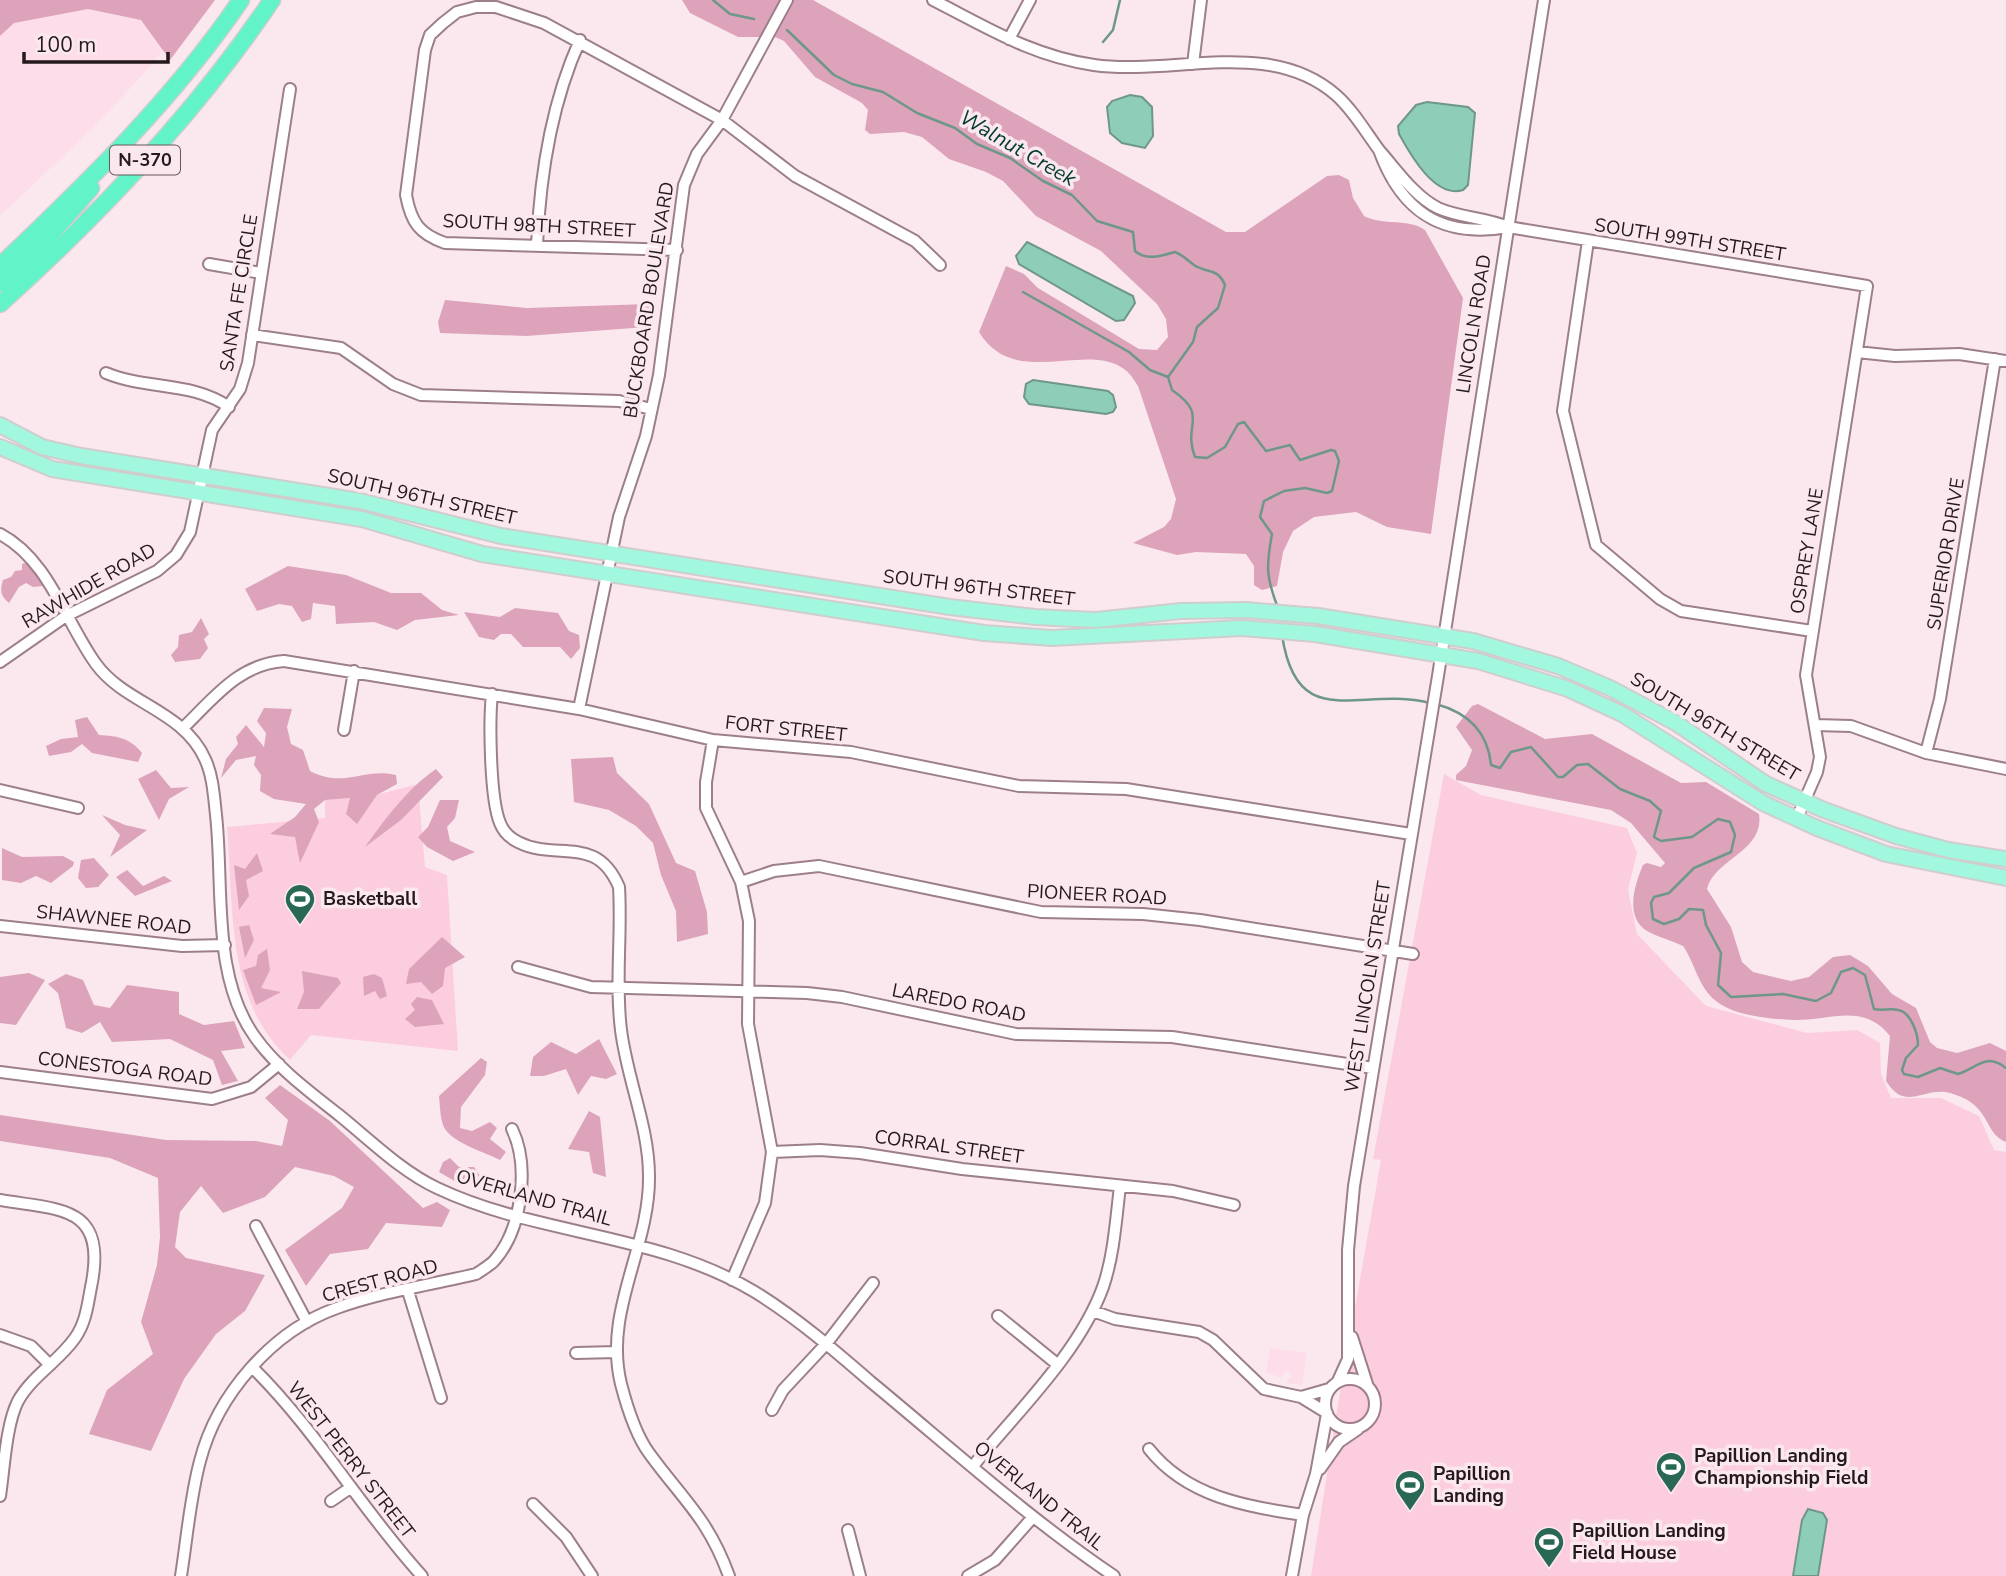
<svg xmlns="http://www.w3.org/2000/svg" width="2006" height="1576" font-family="'Nunito Sans',sans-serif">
<rect width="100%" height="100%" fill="#fbe8ef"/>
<path fill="#fddde9" d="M 23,0 L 197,6 L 147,70 L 92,129 L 0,216 L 0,10 Z
M 1270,1348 L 1307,1353 L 1302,1385 L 1286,1383 L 1292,1376 L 1287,1371 L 1281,1377 L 1266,1373 Z"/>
<path fill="#fccddf" d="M 1444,774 L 1481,795 L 1627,828 L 1637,853 L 1628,890 L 1637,934 L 1706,1006 L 1807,1033 L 1857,1030 L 1880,1043 L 1881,1074 L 1891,1098 L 1941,1098 L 1979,1116 L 1994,1150 L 2006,1152 L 2006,1576 L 1311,1576 L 1338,1404 L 1381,1160 L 1373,1159 Z
M 418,784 L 425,867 L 447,875 L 458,1051 L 311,1035 L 290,1060 C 225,1000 234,909 227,827 L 325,818 L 325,800 L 372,796 Z"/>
<path fill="#dca3ba" d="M 0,0 L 215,0 L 170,60 L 141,20 L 88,9 L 14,23 L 0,36 Z
M 682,0 L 813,0 L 1226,232 L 1245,232 L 1327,176 L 1339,175 L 1349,180 L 1353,198 L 1364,216 C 1384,226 1408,218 1425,230 L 1463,298 L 1431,534 L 1387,527 L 1356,512 L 1314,517 L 1293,531 L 1283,552 L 1277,586 L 1262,590 L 1254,585 L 1254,566 L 1246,554 L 1196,552 L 1177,555 L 1133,543 L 1164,527 L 1171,519 L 1176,499 L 1138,386 C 1134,380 1130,373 1124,369 C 1086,341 1014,390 979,332 L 1006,266 L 1024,274 L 1038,288 L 1139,349 L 1157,350 L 1168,337 L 1166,319 L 1157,304 L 1101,251 L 1036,216 L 1003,181 L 986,172 L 949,159 L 922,137 L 904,132 L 870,134 L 865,130 L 868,110 L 862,103 L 815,77 L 784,41 L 775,37 L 738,37 L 690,13 Z
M 445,300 L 527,308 L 649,304 L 655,310 L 656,316 L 647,327 L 526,336 L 440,333 L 438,322 Z
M 28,562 L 43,586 L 33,587 L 26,583 L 19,587 L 9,603 C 0,596 0,590 3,580 L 11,577 L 15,571 L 22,570 L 22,564 Z
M 288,566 L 346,575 L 391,593 L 421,593 L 442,610 L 459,615 L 415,620 L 397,630 L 374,622 L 336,624 L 335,606 L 313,603 L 311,619 L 302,622 L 292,606 L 279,604 L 257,611 L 245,589 Z
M 515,608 L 558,613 L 569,631 L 579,635 L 580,648 L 571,659 L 560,647 L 523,647 L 511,634 L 501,634 L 494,640 L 479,637 L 464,612 L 500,617 Z
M 201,618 L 209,634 L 204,639 L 208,648 L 200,659 L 175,662 L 171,655 L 178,647 L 179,635 L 192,632 Z
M 1478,704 L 1545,739 L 1592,734 L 1681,783 L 1706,782 L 1759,814 C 1765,851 1714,859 1707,889 L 1731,927 L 1742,962 L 1753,972 L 1791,981 L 1809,977 L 1833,957 L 1850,955 L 1868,966 L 1892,994 L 1916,1008 L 1930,1042 L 1937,1048 L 1957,1053 L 1990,1043 L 2006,1051 L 2006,1142 C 1982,1132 1993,1105 1950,1093 C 1923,1086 1906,1113 1886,1081 L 1890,1036 C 1863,1002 1830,1021 1794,1020 C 1771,1019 1734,1016 1716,1001 C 1698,987 1695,963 1683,946 C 1671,940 1657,937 1647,931 C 1624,917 1635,884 1643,865 L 1647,863 L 1661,867 L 1665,863 L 1631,823 L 1611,810 L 1456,780 L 1456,775 L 1466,766 L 1472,750 L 1456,727 L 1472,706 Z
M 264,708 L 292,709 L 287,727 L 291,744 L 303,750 L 310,771 C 345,789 364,767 396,775 L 397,784 L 377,795 L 357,824 L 346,814 L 350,798 L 325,800 L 314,809 L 319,822 L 300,863 L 295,837 L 270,834 L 295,817 L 306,804 L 274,799 L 260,791 L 261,775 L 254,765 L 256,756 L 236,760 L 221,778 L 226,759 L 238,744 L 236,737 L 246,725 L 264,747 L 266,733 L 257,721 Z
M 87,717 L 99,735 C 118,736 130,738 142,753 L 138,762 L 92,753 L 82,744 L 71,752 L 49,756 L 46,746 L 61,739 L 78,737 L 75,720 Z
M 613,757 L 617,773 L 649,804 L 676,863 L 695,871 L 707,912 L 708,934 L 677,942 L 676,911 L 661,875 L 653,843 L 636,826 L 609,810 L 574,802 L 571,759 Z
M 436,769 L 443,777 L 401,820 L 365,847 C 385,819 408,788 436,769 Z
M 156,770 L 171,788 L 189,787 L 169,799 L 159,820 L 138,779 Z
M 440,800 L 459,800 L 455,818 L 447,827 L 450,841 L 475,852 L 453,861 L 427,847 L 418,837 L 428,827 Z
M 102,815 L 125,825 L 147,830 L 110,857 L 120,835 Z
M 2,848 L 22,857 L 63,856 L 74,862 L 73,866 L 51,883 L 36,876 L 21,883 L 2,880 Z
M 257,853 L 263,871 L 246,880 L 249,896 L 239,910 L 234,865 L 245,869 Z
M 94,858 L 109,875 L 98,887 L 86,888 L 78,878 L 81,860 Z
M 127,870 L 143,886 L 164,876 L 172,881 L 135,896 L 116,877 Z
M 249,925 L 254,940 L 245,958 L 239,927 Z
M 442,937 L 465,957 L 445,968 L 443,986 L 432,994 L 421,982 L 406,984 L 409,969 Z
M 267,949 L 270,970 L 261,988 L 281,992 L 256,1005 L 243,970 L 256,966 L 258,955 Z
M 302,971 L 338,978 L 341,983 L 319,1009 L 297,1009 L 304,992 Z
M 29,973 L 45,980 L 16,1025 L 0,1023 L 0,977 Z
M 66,974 L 83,980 L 94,1005 L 110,1008 L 127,985 L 179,992 L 179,1014 L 204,1025 L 234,1021 L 245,1048 L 221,1051 L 238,1081 L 222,1085 L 213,1060 L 170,1039 L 112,1042 L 100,1022 L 82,1033 L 66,1028 L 58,993 L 48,984 Z
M 374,974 L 382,978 L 387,996 L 380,999 L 375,991 L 364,996 L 363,977 Z
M 417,997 L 432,1000 L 444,1024 L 415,1027 L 405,1019 L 415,1010 L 411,1004 Z
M 599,1039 L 617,1074 L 606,1079 L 591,1076 L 578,1095 L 566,1069 L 544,1076 L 530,1076 L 533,1057 L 551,1042 L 576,1054 Z
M 481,1058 L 487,1062 L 485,1075 L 461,1107 L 460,1128 L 472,1131 L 490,1122 L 497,1128 L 490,1139 L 506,1152 L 500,1160 C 485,1152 455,1144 445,1129 C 440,1121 440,1105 439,1096 Z
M 280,1085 L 330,1121 L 423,1208 L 437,1202 L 450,1210 L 442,1227 L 386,1223 L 368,1249 L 330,1254 L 306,1286 L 285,1250 L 342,1208 L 354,1187 L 334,1176 L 295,1167 L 265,1197 L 223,1213 L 201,1186 L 180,1212 L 175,1247 L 186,1258 L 265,1275 L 245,1311 L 216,1334 L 184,1379 L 151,1451 L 89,1434 L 107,1390 L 153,1354 L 141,1322 L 157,1265 L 160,1237 L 158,1178 L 110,1158 L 0,1141 L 0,1115 L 166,1140 L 256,1141 L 282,1146 L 288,1120 L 265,1098 Z
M 589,1111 L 600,1117 L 606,1177 L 593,1173 L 589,1152 L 568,1149 Z
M 450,1158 L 459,1167 L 474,1167 L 480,1176 L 479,1186 L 458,1183 L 439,1172 L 443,1162 Z"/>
<path fill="#8ecdb7" stroke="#6e9789" stroke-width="2" d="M 1130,95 L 1142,97 L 1152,107 L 1153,136 L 1145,148 L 1122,143 L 1110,133 L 1107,107 L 1112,101 Z
M 1427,102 L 1468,107 L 1475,113 L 1468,185 L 1463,190 C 1435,199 1410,154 1399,134 L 1398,126 L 1416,105 Z
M 1027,242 L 1133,296 L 1135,303 L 1124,320 L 1116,321 L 1019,264 L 1016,256 Z
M 1033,380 L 1108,391 L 1113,395 L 1116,407 L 1113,412 L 1106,414 L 1029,404 L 1024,397 L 1026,384 Z
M 1808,1509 L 1823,1513 L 1827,1520 L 1818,1576 L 1793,1576 L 1802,1520 Z"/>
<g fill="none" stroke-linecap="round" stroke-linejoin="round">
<path stroke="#6e9789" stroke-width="2.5" d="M 713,0 L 730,14 L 754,19
M 787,30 L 834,75 L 852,84 L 883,92 L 917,113 L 955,128 L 977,144 L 1010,158 L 1043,181 L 1072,195 L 1097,221 L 1133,232 L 1135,251 C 1146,261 1162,256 1175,252 C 1183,255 1187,260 1194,265 C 1208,274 1217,267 1225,285 L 1218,308 L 1197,327 L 1193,342 L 1168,377 L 1172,390 C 1210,416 1182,424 1195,457 L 1207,458 L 1225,447 L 1238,424 L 1244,422 L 1266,451 L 1290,445 L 1300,460 L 1331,450 L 1335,451 L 1339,461 L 1332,491 L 1327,493 L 1305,488 L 1284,491 L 1264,501 L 1260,517 L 1272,534 C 1266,566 1266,577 1278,608
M 1103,42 L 1113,30 L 1120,0
M 1023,292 L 1129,352 L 1150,370 L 1168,377
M 1282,635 C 1297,736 1360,685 1430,703
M 1436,704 C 1469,713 1488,732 1491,765 L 1500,768 L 1511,752 L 1531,747 L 1558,777 L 1563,777 L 1577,765 L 1588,764 L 1620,789 L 1650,801 L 1661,811 L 1654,837 L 1661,841 L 1692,837 L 1718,819 L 1730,822 L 1735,835 L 1731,852 L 1694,868 L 1669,893 L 1654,897 L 1651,903 L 1653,919 L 1664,924 L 1679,919 L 1689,909 L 1703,910 L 1706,925 L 1721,953 L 1718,985 L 1731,997 L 1783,994 L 1816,1001 L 1831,993 L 1841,972 L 1853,968 L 1865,975 L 1874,1009 C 1882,1011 1890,1008 1898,1010 C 1911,1012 1918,1034 1918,1045 L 1906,1058 L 1902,1070 L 1904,1074 L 1918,1077 L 1940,1068 L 1958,1074 C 1977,1068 1986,1052 2006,1068"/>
<g stroke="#9c7f8a" stroke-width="14">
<path id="minor" d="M 933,0 C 988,28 1032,56 1094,65 C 1173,76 1270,37 1336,95 C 1353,110 1365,131 1379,150
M 1009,39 L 1030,0
M 1193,64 L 1201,0
M 1508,227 C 1441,239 1401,211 1379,150 C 1396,169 1414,196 1438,208 C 1460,218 1485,217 1508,227 L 1867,286 L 1806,675 L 1820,757 L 1817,772 L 1797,818
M 1588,241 L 1563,411 L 1596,545 L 1660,599 L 1681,611 L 1812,631
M 537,245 C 540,175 551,104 580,40
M 677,250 L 445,243 C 419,234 411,222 406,195 L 425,50 L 430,35 L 443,23 L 457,12 L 476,7 L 496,7 L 544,23 L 722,120 L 795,176 L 915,241 L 940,265
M 209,264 L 261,273
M 252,335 L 341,348 L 393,384 L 421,395 L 619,401 L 651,409
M 1857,352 L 1895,356 L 1959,354 L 2006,361
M 106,373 C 147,390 191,381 229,407
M 0,534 C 49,560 65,621 96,664 C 125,704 183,710 205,759 C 213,776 214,797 216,815 C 224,887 211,976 255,1037 C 277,1068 310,1092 339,1115 C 370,1140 401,1171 437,1188 C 538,1236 655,1232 755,1292 C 797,1318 834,1350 871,1382 C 951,1448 1028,1518 1114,1576
M 0,662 L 66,616 L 157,571 L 176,555 L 190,532 L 212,430 L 240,389 L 248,363 L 290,89
M 492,694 C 489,721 490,799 500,823 C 503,831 510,838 518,842 C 557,862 596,833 619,887 C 622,934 615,983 621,1030 C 627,1079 649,1127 649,1176 C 650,1248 603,1311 621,1384 C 627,1407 635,1434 649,1453 C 683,1500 708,1518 729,1576
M 579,709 L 619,517 L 646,436 L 659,375 L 684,185 L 697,154 L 722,120 L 787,0
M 1815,725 L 1851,726 L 1926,753 L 2006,769
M 183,728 C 214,698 239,664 284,661 L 579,709 L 713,740 L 851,752 L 1019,786 L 1126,789 L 1411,834
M 344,730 L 354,671
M 713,740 L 706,782 L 706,808 L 741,882 L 749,921 L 748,1024 L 772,1152 L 765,1203 L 732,1280
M 1926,753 L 1940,699 L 1995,359
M 0,790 L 78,808
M 741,882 L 774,871 L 819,866 L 1041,912 L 1143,914 L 1200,920 L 1413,954
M 0,926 L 182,946 L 225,945
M 518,967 L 591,987 L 807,993 L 842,997 L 1016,1034 L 1172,1037 L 1373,1068
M 0,1072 L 212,1099 L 251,1087 L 279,1064
M 772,1152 L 820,1150 L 860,1153 L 962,1169 L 1173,1191 L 1234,1205
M 0,1200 C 59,1210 106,1205 92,1282 C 88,1301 87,1321 75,1338 C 59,1361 32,1376 18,1401 C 6,1424 4,1470 0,1496
M 256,1226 L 307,1322
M 408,1291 L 441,1398
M 1093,1311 L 1115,1319 L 1199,1332 L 1213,1340 L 1264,1389 L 1301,1397 L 1327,1413
M 998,1316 L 1057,1364
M 0,1335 L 31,1346 L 50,1365
M 1352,1337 L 1367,1384
M 576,1353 L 617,1352
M 252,1367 C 317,1431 361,1509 422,1576
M1325 1404a25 25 0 1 1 50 0a25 25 0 1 1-50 0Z
M 1338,1381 L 1348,1359 L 1348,1250 L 1354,1186 L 1438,676 L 1544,0
M 1301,1397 L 1329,1389
M 772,1410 L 783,1390 L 826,1344 L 873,1283
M 1149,1449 C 1187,1497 1245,1506 1303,1515
M 973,1466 C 1017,1412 1079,1353 1103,1287 C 1114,1255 1116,1219 1120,1186
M 1320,1469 L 1339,1442 L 1358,1429
M 331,1501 L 350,1488
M 533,1504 L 566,1537 L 592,1576
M 848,1530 L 860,1576
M 181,1576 C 187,1538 190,1498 200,1461 C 217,1395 272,1331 337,1308 C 381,1292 430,1285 476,1274 C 482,1270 489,1266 494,1261 C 522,1230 530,1166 512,1129
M 968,1576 L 995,1560 L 1033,1517
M 1292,1576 L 1303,1515 L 1316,1474 L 1327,1414"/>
</g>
<g stroke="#cfcdce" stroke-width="18">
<path id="major" d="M 0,425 L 42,447 L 81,456 L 360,501 L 501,536 L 950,607 L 1035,617 L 1096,620 L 1181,611 L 1246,610 L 1318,616 L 1473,641 L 1558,666 L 1610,688 L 1676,723 L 1766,784 L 1824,810 L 1896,836 L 1948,850 L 2006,859
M 0,447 L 52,469 L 362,519 L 482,554 L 984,633 L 1052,638 L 1242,628 L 1315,634 L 1478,661 L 1568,689 L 1622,714 L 1763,803 L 1817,828 L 1886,854 L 2006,878"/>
</g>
<g stroke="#cfcdce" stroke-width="19">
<path id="highway" d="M 0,266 C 87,183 173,100 241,0
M 0,283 L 45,241 L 91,188
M 0,304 C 101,213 196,113 272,0"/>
</g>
<use href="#minor" stroke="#fff" stroke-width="10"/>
<use href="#major" stroke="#a1f8de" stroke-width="14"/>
<use href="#highway" stroke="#62f4c8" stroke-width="16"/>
</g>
<defs>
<g id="stadium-pin" transform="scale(1.575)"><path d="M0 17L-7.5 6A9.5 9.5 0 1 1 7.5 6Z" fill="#296855" stroke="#fbe8ef"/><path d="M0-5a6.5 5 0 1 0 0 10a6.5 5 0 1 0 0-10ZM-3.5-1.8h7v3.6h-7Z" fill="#fff"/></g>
</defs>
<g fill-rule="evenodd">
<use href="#stadium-pin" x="300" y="899"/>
<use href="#stadium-pin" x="1671" y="1467"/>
<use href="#stadium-pin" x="1410" y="1485"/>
<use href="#stadium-pin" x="1549" y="1542"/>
</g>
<g text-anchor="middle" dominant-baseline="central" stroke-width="7" stroke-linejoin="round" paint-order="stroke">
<rect fill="#fbe8ef" stroke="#64585d" stroke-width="2" x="110" y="145.5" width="70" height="29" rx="5"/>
<g font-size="18" font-weight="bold" fill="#241a1e">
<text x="145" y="160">N-370</text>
</g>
<g font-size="19" fill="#241a1e" stroke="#fbe8ef">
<text transform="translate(539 226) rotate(3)">SOUTH 98TH STREET</text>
<text transform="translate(1690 240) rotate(9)">SOUTH 99TH STREET</text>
<text transform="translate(239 293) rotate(-81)">SANTA FE CIRCLE</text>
<text transform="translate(649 300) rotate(-81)">BUCKBOARD BOULEVARD</text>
<text transform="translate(1474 324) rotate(-81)">LINCOLN ROAD</text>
<text transform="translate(422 497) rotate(13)">SOUTH 96TH STREET</text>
<text transform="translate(1807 551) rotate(-81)">OSPREY LANE</text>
<text transform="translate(1946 554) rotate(-81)">SUPERIOR DRIVE</text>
<text transform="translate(89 586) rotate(-30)">RAWHIDE ROAD</text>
<text transform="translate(979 588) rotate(7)">SOUTH 96TH STREET</text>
<text transform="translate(1715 727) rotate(31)">SOUTH 96TH STREET</text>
<text transform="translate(786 729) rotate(6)">FORT STREET</text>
<text transform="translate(1097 895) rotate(3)">PIONEER ROAD</text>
<text transform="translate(114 920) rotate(6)">SHAWNEE ROAD</text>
<text transform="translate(1368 987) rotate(-81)">WEST LINCOLN STREET</text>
<text transform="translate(959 1003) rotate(11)">LAREDO ROAD</text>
<text transform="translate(125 1069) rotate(7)">CONESTOGA ROAD</text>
<text transform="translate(949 1147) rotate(8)">CORRAL STREET</text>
<text transform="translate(534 1198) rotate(16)">OVERLAND TRAIL</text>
<text transform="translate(380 1281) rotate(-15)">CREST ROAD</text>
<text transform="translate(351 1460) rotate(52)">WEST PERRY STREET</text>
<text transform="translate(1039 1496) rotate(39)">OVERLAND TRAIL</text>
</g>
<g font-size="19" font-weight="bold" fill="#241a1e" stroke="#fbe8ef" text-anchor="start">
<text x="323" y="899">Basketball</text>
<text x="1694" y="1456">Papillion Landing<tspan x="1694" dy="22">Championship Field</tspan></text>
<text x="1433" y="1474">Papillion<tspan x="1433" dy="22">Landing</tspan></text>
<text x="1572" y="1531">Papillion Landing<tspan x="1572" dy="22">Field House</tspan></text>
</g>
<g font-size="21" font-style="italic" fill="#003b2c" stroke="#fbe8ef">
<text transform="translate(1018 148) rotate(30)">Walnut Creek</text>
</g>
</g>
<path d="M24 52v10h144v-10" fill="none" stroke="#241a1e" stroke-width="3.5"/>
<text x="35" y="52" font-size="21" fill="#241a1e" stroke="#fbe8ef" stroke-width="5" paint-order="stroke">100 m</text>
</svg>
